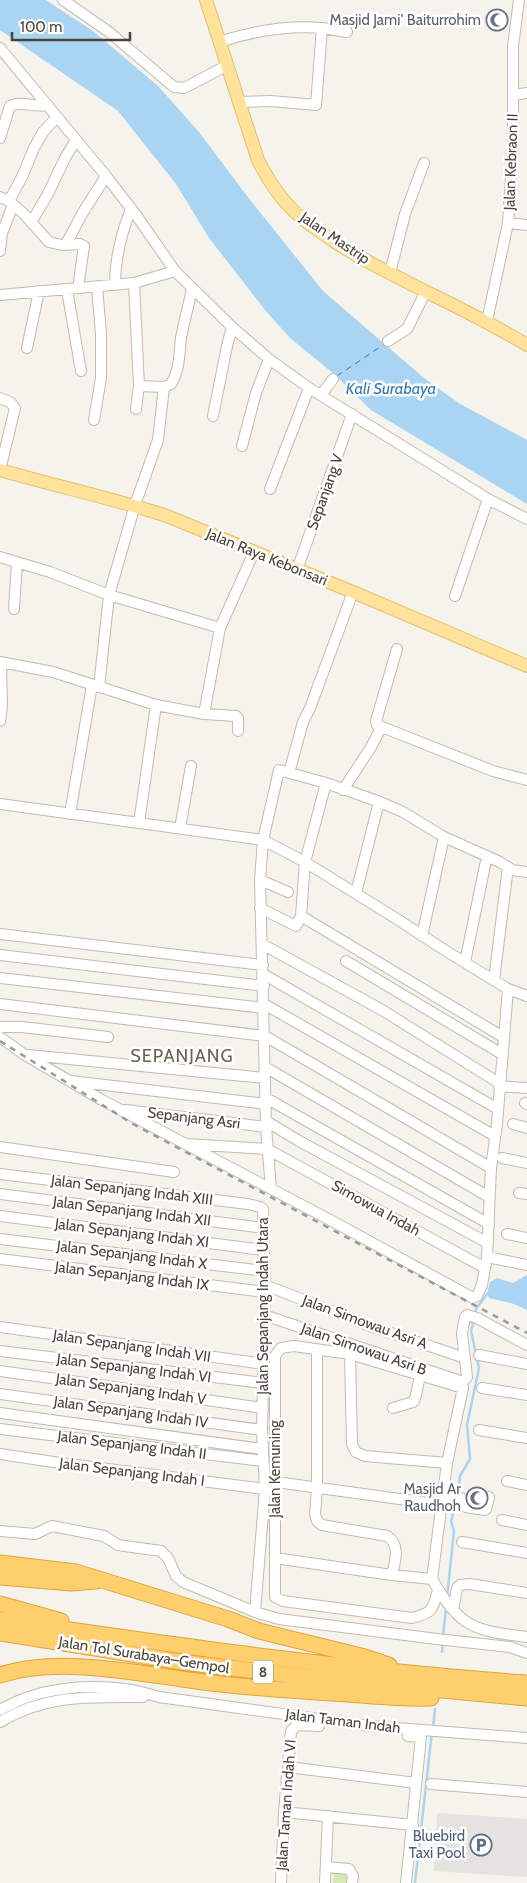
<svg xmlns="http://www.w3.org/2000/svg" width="527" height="1883" font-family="Cabin,sans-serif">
<rect width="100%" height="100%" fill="#f6f3ec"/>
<path fill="#d2eab5" d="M 334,1871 L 350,1873 L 349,1883 L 333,1883 Z"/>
<path fill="#e5e3e0" d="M 437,1813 L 527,1819 L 527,1877 L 434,1871 Z"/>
<path fill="#a9d4f2" d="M 0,0 L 46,0 L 93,31 L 158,86 L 199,132 L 247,196 L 323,291 L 424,378 L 460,404 L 527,440 L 527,504 L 371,410 L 334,374 L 290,338 L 265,310 L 209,238 L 176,184 L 118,111 L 0,30 Z
M 527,1275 L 527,1310 L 514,1304 L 489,1298 L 487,1294 L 490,1282 L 497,1278 L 513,1283 Z"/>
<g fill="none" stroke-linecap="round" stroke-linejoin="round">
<path stroke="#a9d4f2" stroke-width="2.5" d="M 475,1314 L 476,1309 L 487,1294
M 458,1494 L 460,1476 L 470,1459 L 467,1425 L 479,1368 L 471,1331 L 474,1320
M 447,1597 L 454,1531 L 451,1521 L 457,1499
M 443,1637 L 446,1608
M 442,1652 L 443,1642
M 433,1727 L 435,1709
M 415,1883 L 432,1732"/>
<path stroke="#2e7ab2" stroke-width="1" stroke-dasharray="6 5" stroke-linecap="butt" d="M 337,376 L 386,343"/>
<g stroke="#c2bbae" stroke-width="12">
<path id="minor" d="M 63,0 L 109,32 L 174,87 L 184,88 L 228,65
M 322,28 L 347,32
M 219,42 C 253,31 287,25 322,28 L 316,105 L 271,101 L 240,102
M 0,48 L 106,176 L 136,215 L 175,271 L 232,327 L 269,359 L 309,388 L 488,499 L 527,519
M 513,95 L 527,93
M 0,138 L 10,106 C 21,100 35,108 48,105
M 0,197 L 9,201 L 23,213 L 49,242 L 62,245 L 80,244 L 84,246 L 78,288
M 9,201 L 22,177 L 34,148 L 43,132 L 57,117
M 32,221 L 48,194 L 65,158 L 76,140
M 508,223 L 527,225
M 66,244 L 82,214 L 106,176
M 0,251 L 2,233 L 13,205
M 390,273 L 405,214 L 424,163
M 134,283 L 139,386 L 136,409
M 115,285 C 115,258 121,234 131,209
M 67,290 L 81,371
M 0,295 L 134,283 L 175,271
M 487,321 L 508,223 L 513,147 L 513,46 L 519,0
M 388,341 L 407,329 L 426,291
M 27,348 L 39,291
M 139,386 L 164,387 L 171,384 C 180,370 179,354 181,338 C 184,321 189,305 192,288
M 321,395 L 333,379
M 0,398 L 10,402 L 15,408 L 0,470
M 213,416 L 227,346 L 232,327
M 94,420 L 101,378 L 101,334 L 97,287
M 242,446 L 256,393 L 269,359
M 270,489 L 309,388
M 0,557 L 50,572 L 109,595 L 220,628
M 297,570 L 352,414
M 455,596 L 488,499
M 14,609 L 17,562
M 397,649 L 376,721 L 377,725 L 493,771 L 527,780
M 0,662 L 53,672 L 156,705 L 204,714 L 236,716 L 238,718 L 238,731
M 99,687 L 109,595 L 135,505 L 158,440 L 164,387
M 204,714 L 220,628 L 254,552
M 0,721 L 2,707 L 1,662
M 289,773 L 303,722 L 310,708 L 353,592
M 343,790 L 371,747 L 381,728
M 0,804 L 263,840 L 305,862 L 397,919 L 446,951 L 508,989 L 527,996
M 70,814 L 92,685
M 139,823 L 156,705
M 180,828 L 191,766
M 260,880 L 288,892
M 356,893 L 379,802
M 260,908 L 296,926 L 301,916 L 305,862 L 326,783
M 301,916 L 503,1037
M 0,934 L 263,965
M 422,936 L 444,837
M 262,944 L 382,1010 L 499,1083
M 0,955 L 264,986
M 346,961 L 502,1054
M 465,962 L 487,856
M 263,974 L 498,1109
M 0,978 L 264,1008
M 494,980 L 508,867
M 0,1004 L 265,1036 L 491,1168
M 264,1004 L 495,1136
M 0,1027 L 22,1027 L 108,1037
M 0,1037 L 25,1055 L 102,1100 L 334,1222 L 473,1298 L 477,1296 L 482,1285 L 487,1257 L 491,1168 L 497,1124 L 508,989
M 28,1055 L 265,1078
M 265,1067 L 489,1197
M 71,1081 L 266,1104
M 499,1086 L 527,1088
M 266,1098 L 489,1224
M 525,1103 L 527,1104
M 126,1110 L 266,1127
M 266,1121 L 299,1141 L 488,1243
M 513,1124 L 527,1128
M 186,1144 L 267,1149 L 485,1268
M 0,1147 L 174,1172
M 502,1158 L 527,1163
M 0,1174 L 248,1204 L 260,1207 L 263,1209 L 265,1285 L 262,1430 L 265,1489 L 255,1612
M 271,1189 L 266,1127 L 260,880 L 263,840 L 279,770 L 326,783 L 380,802 L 403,812 L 444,837 L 500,862 L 512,870 L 527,872
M 519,1193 L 527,1194
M 0,1194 L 264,1228
M 0,1216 L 263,1250
M 507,1234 L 527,1238
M 0,1239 L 264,1271
M 487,1257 L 527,1265
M 0,1259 L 265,1292
M 265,1285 L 370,1326 L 465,1358
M 264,1315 L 463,1382 L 467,1377 L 462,1333 L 465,1317 L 467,1315 L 477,1318 L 527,1345
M 0,1327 L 264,1364
M 317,1350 L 317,1488 L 315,1514 L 317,1521 L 322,1525 L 387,1536 C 401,1545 395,1562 392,1575
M 0,1351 L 263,1383
M 350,1354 L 352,1444 L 356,1452 L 365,1456 L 447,1463
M 479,1355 L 527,1364
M 0,1371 L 263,1408
M 482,1388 L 527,1395
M 0,1394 L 262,1430
M 393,1408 L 413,1402 L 415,1399 L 420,1376
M 0,1413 L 262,1449
M 0,1429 L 263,1461
M 479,1430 L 527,1438
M 0,1454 L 60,1463 L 265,1489
M 507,1481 L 527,1485
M 276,1482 L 443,1505
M 444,1495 L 461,1498 L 466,1507 L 484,1510 L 486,1509 L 489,1497
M 502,1520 L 527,1525
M 0,1531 L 35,1534 L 52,1526 L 104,1536 L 118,1545 L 161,1551 L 168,1558 L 176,1576 L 183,1582 L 255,1612 L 279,1619 L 437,1639 L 510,1647 L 527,1653
M 462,1542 L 527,1553
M 275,1558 L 392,1575 L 432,1579
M 438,1590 C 433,1609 433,1613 412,1618 L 283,1601 L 275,1597 L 275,1356 L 281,1348 L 294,1346 L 350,1354 L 463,1388 L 447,1463 L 432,1579 C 461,1629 473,1630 527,1637
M 453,1610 L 457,1588 L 460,1585 L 470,1584 L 527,1593
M 0,1710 C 37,1688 83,1684 125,1689 C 137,1690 148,1694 159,1697 L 370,1726 L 527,1738
M 0,1722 C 46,1694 92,1697 143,1697
M 288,1767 L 416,1783
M 431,1784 L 527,1792
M 284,1812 L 413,1825
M 326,1867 L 349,1869 L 353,1876 L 352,1883
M 281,1883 L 284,1812 L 291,1731 L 297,1725 L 319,1726
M 325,1883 L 328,1816
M 406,1883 L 421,1737 L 408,1736"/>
</g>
<g stroke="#e6c16a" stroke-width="14">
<path id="major" d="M 206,0 L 258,160 C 266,176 275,191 287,204 C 301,220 319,231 335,242 C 396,281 465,307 527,345
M 0,470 C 55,486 112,498 167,516 L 353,592 L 527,666"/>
</g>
<g stroke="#e0a43c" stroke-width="17">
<path id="highway" d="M 0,1563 L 76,1572 L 228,1619 L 259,1631 L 365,1657 L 389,1665
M 0,1577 L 71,1583 L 96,1581
M 0,1604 L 61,1621
M 0,1620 C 175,1645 350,1671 527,1683
M 0,1633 L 181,1662 L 306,1677 L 527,1698
M 0,1675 C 60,1656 134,1673 196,1681 C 246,1688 297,1691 347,1694 C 375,1696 403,1699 431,1698"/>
</g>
<use href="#minor" stroke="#fff" stroke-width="10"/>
<use href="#major" stroke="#ffe39c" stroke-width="12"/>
<use href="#highway" stroke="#ffcf6e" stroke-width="15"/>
<path stroke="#9a9a9a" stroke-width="2.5" stroke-dasharray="6 6" stroke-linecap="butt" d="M 0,1041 L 133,1124 L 527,1333"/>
</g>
<defs>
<g id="mosque-ring" transform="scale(1.125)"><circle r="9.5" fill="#fff" stroke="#6b7280" stroke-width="1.5"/><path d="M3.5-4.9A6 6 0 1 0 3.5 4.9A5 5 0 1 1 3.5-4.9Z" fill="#6b7280"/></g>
<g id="parking-ring" transform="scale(1.125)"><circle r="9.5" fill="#fff" stroke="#5c6f8a" stroke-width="1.5"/><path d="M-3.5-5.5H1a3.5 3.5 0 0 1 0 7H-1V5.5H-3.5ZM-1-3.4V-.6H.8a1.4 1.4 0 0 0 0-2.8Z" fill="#5c6f8a"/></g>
</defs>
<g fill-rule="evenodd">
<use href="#mosque-ring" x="497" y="20"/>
<use href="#mosque-ring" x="477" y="1498"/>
<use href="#parking-ring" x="481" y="1845"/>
</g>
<g text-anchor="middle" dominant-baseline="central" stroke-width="5" stroke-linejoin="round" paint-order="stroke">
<rect fill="#fff" stroke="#817c74" stroke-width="1" x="253" y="1660.5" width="20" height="23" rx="4"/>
<g font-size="14" font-weight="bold" fill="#4b4439">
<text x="263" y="1672">8</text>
</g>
<g font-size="15" fill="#5b616d" stroke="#fff" text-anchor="end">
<text x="481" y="20">Masjid Jami' Baiturrohim</text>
<text x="461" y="1489">Masjid Ar<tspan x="461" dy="17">Raudhoh</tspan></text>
</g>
<g font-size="15" fill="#4b4439" stroke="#fff">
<text transform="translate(511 162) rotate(-88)">Jalan Kebraon II</text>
<text transform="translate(335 238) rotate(34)">Jalan Mastrip</text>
<text transform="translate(325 492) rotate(-70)">Sepanjang V</text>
<text transform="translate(267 557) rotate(22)">Jalan Raya Kebonsari</text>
<text transform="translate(194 1118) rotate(7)">Sepanjang Asri</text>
<text transform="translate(132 1190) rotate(7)">Jalan Sepanjang Indah XIII</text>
<text transform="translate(376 1208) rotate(29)">Simowua Indah</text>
<text transform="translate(132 1211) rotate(7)">Jalan Sepanjang Indah XII</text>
<text transform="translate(132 1233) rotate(7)">Jalan Sepanjang Indah XI</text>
<text transform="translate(132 1255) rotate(7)">Jalan Sepanjang Indah X</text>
<text transform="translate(132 1276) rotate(7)">Jalan Sepanjang Indah IX</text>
<text transform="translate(263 1306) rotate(-90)">Jalan Sepanjang Indah Utara</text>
<text transform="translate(365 1322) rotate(20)">Jalan Simowau Asri A</text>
<text transform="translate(132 1346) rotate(8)">Jalan Sepanjang Indah VII</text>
<text transform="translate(364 1349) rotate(19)">Jalan Simowau Asri B</text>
<text transform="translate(134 1368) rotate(7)">Jalan Sepanjang Indah VI</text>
<text transform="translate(131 1389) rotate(8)">Jalan Sepanjang Indah V</text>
<text transform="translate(131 1412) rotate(8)">Jalan Sepanjang Indah IV</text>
<text transform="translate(132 1445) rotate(7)">Jalan Sepanjang Indah II</text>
<text transform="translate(275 1469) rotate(-90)">Jalan Kemuning</text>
<text transform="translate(132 1472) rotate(7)">Jalan Sepanjang Indah I</text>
<text transform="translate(144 1655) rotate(9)">Jalan Tol Surabaya–Gempol</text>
<text transform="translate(343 1721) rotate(7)">Jalan Taman Indah</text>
<text transform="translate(286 1805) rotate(-86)">Jalan Taman Indah VI</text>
</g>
<g font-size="15" fill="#4e5e75" stroke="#fff" text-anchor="end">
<text x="465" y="1836">Bluebird<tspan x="465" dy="17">Taxi Pool</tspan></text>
</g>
<g font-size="16" font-style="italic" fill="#2e7ab2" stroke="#fff">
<text x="391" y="388">Kali Surabaya</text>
</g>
<g font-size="18" letter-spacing="1" fill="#6e6250" stroke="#fff">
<text x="182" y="1056">SEPANJANG</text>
</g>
</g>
<path d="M12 32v8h118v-8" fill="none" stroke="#4b4439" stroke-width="2.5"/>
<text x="20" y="32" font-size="15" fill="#4b4439" stroke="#ffffff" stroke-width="4" paint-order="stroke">100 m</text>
</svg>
